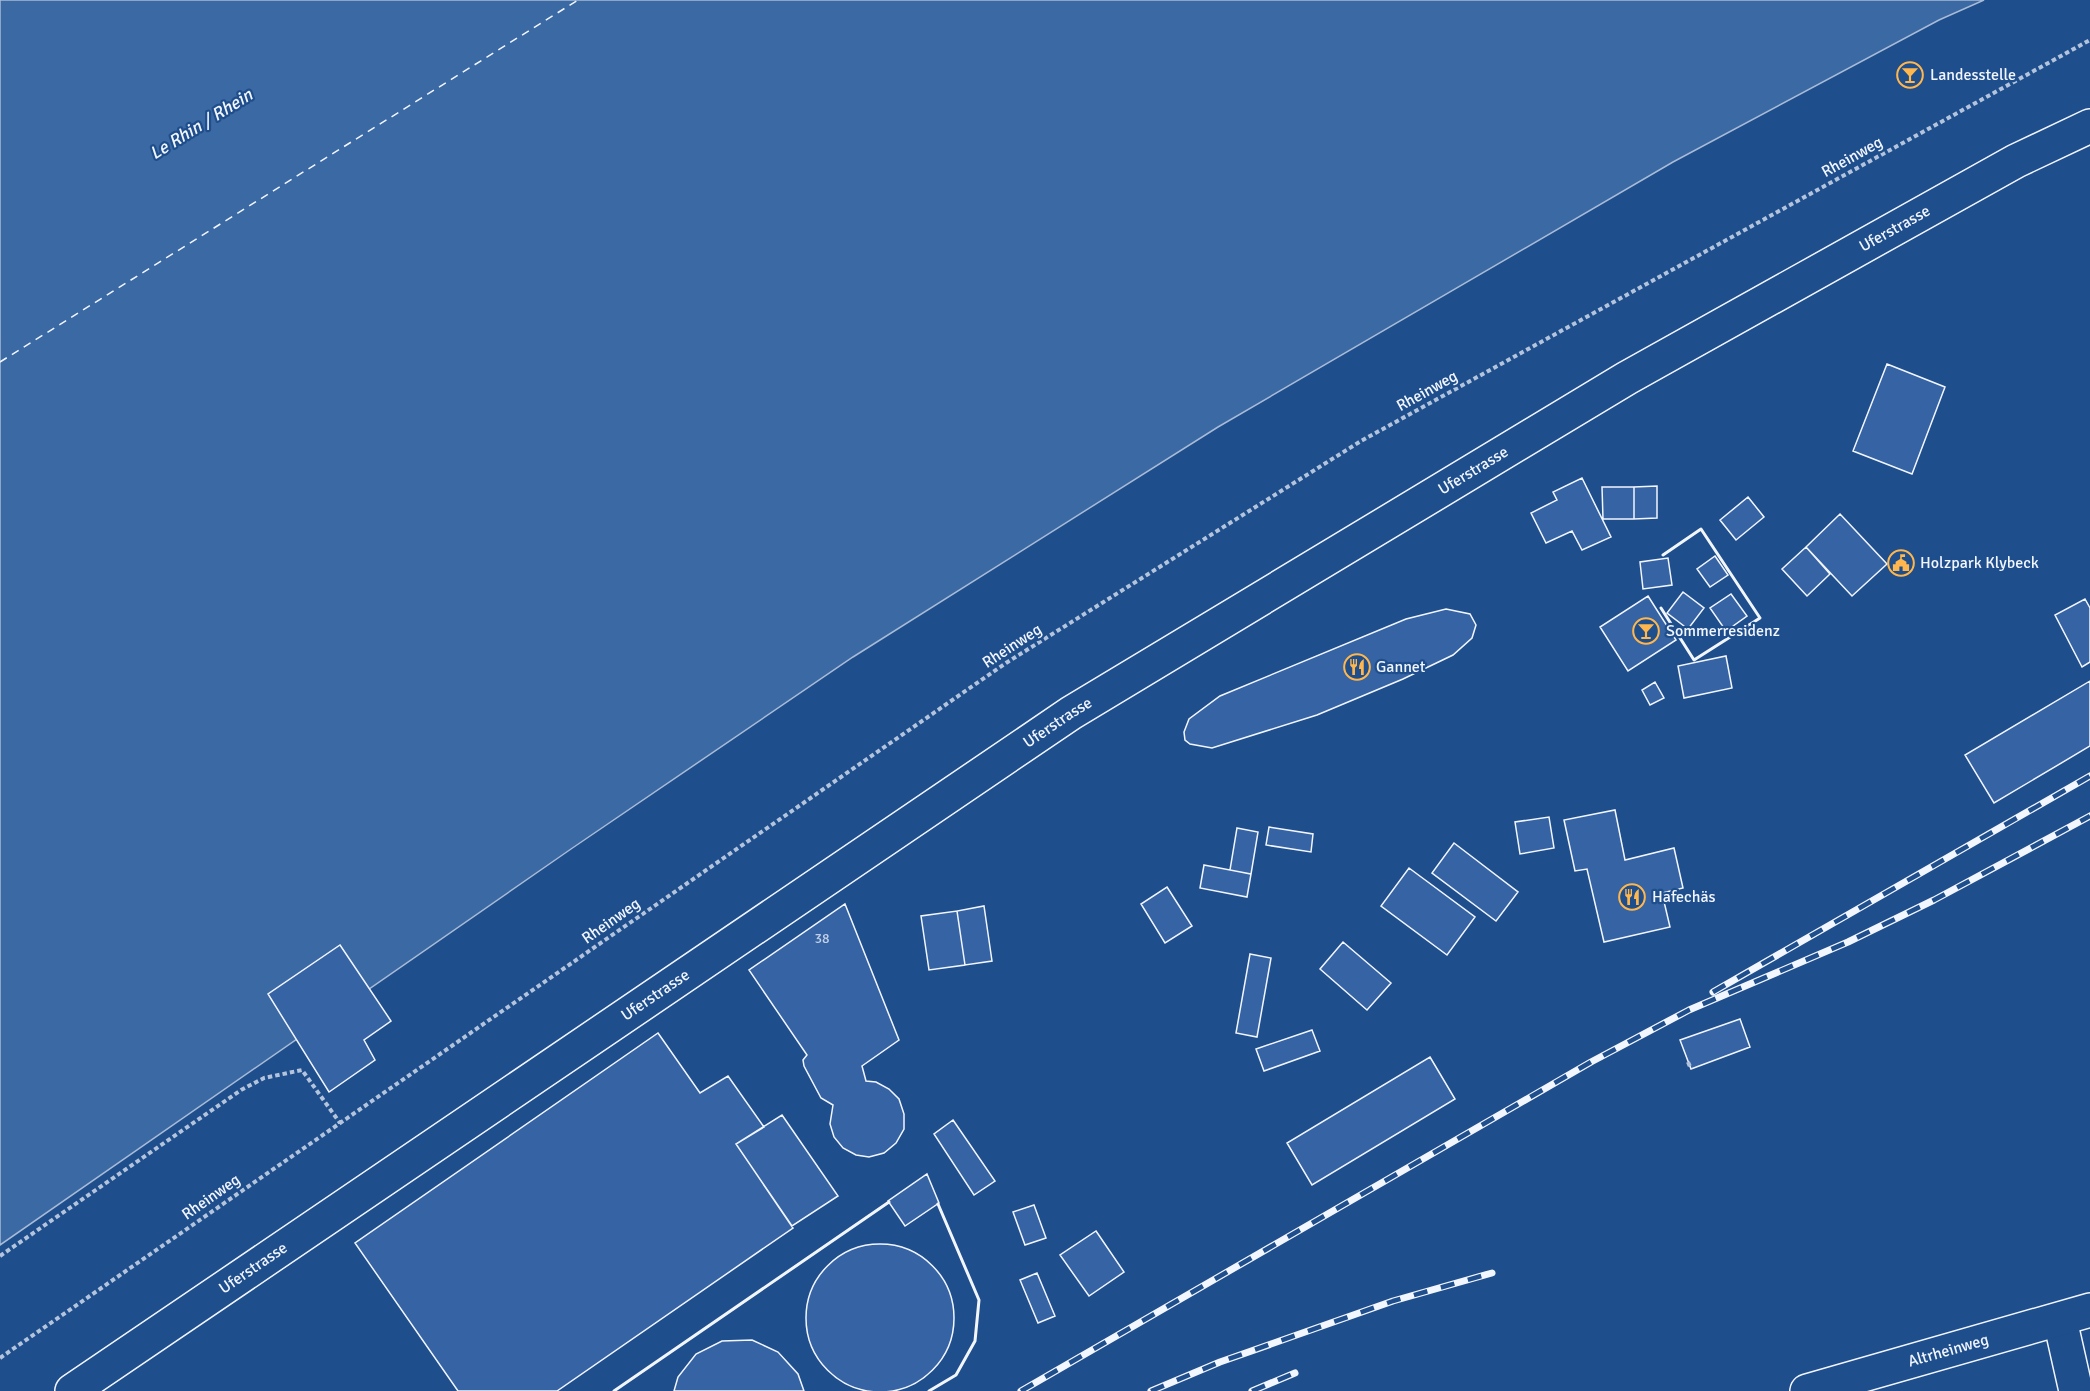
<svg xmlns="http://www.w3.org/2000/svg" width="2090" height="1391" font-family="Signika,sans-serif">
<rect width="100%" height="100%" fill="#1f4e8c"/>
<path fill="#3b69a3" stroke="#a8bbd7" stroke-width="1.5" d="M 0,0 L 1984,0 L 1939,20 L 1673,162 L 1218,427 L 853,657 L 571,849 L 0,1245 Z"/>
<g fill="none" stroke-linecap="round" stroke-linejoin="round">
<path stroke="#f2f6ff" stroke-width="1.5" stroke-dasharray="8 6" stroke-linecap="butt" d="M 0,362 L 578,0"/>
</g>
<path fill="#3563a3" stroke="#f2f6ff" stroke-width="1.5" d="M 1887,364 L 1945,387 L 1912,474 L 1853,451 Z
M 1582,478 L 1611,537 L 1582,550 L 1572,531 L 1546,543 L 1531,513 L 1557,500 L 1553,492 Z
M 1657,486 L 1657,518 L 1634,519 L 1634,487 Z
M 1602,487 L 1634,487 L 1634,519 L 1603,519 Z
M 1748,497 L 1764,517 L 1736,540 L 1720,520 Z
M 1840,514 L 1887,564 L 1852,596 L 1806,547 Z
M 1806,547 L 1830,574 L 1807,596 L 1782,569 Z
M 1715,556 L 1728,575 L 1710,587 L 1697,569 Z
M 1668,558 L 1672,585 L 1643,589 L 1640,562 Z
M 1683,592 L 1704,608 L 1688,629 L 1667,613 Z
M 1731,594 L 1747,616 L 1726,631 L 1710,608 Z
M 1648,596 L 1676,640 L 1628,671 L 1600,627 Z
M 2085,599 L 2090,608 L 2090,662 L 2082,667 L 2055,615 Z
M 1446,609 L 1470,614 L 1476,625 L 1472,638 L 1453,655 L 1403,679 L 1317,715 L 1212,748 L 1190,744 L 1185,740 L 1184,732 L 1189,719 L 1220,696 L 1406,619 Z
M 1726,656 L 1732,688 L 1684,698 L 1678,666 Z
M 2090,681 L 2090,746 L 1994,803 L 1965,755 Z
M 1655,682 L 1664,698 L 1650,705 L 1642,690 Z
M 1615,810 L 1625,860 L 1674,848 L 1683,888 L 1662,893 L 1670,927 L 1604,942 L 1587,869 L 1575,871 L 1564,820 Z
M 1549,817 L 1554,848 L 1520,854 L 1515,822 Z
M 1269,827 L 1313,834 L 1311,852 L 1266,845 Z
M 1237,828 L 1258,832 L 1251,874 L 1230,870 Z
M 1454,843 L 1518,892 L 1496,921 L 1432,873 Z
M 1204,865 L 1251,874 L 1247,897 L 1200,888 Z
M 1409,868 L 1475,917 L 1447,955 L 1381,906 Z
M 1167,887 L 1192,926 L 1165,943 L 1141,904 Z
M 845,904 L 899,1040 L 862,1066 L 866,1081 L 876,1082 L 889,1089 L 899,1099 L 904,1114 L 904,1129 L 896,1143 L 884,1153 L 869,1157 L 856,1155 L 843,1148 L 834,1137 L 830,1124 L 833,1105 L 821,1098 L 804,1066 L 803,1060 L 807,1055 L 749,970 Z
M 984,906 L 992,961 L 965,965 L 957,911 Z
M 957,911 L 965,965 L 929,970 L 921,916 Z
M 1343,942 L 1391,983 L 1367,1010 L 1320,969 Z
M 340,945 L 391,1021 L 364,1040 L 375,1060 L 329,1092 L 268,994 Z
M 1250,954 L 1271,958 L 1257,1037 L 1236,1033 Z
M 1740,1019 L 1750,1047 L 1691,1069 L 1680,1040 Z
M 1312,1030 L 1320,1051 L 1264,1071 L 1256,1049 Z
M 658,1033 L 700,1093 L 728,1076 L 764,1127 L 736,1144 L 793,1228 L 557,1391 L 458,1391 L 355,1243 Z
M 1430,1057 L 1455,1099 L 1312,1185 L 1287,1143 Z
M 782,1115 L 838,1196 L 792,1226 L 736,1144 Z
M 953,1120 L 995,1181 L 974,1195 L 934,1134 Z
M 927,1174 L 939,1203 L 905,1226 L 888,1201 Z
M 1034,1205 L 1046,1238 L 1025,1245 L 1013,1212 Z
M 1096,1231 L 1124,1272 L 1089,1296 L 1060,1255 Z
M806 1318a74 74 0 1 1 148 0a74 74 0 1 1-148 0Z
M 1037,1273 L 1055,1316 L 1038,1323 L 1020,1280 Z
M 752,1340 L 778,1352 L 798,1374 L 804,1391 L 674,1391 L 678,1377 L 696,1354 L 722,1341 Z"/>
<g fill="none" stroke-linecap="round" stroke-linejoin="round">
<g stroke="#f2f6ff" stroke-width="36">
<g id="street">
<path d="M 2060,1320 L 2076,1391"/>
<path id="s1" d="M 72,1391 L 1071,713 L 1627,378 L 2016,161 L 2090,126"/>
<path id="s2" d="M 1807,1391 L 2090,1310"/>
</g>
</g>
<path stroke="#b3c4dc" stroke-width="4" stroke-dasharray="4.5 3" stroke-linecap="butt" d="M 1688,1062 L 1691,1069
M 0,1256 L 241,1090 L 264,1078 L 302,1070 L 340,1123
M 0,1358 L 1006,663 L 1361,441 L 2090,40"/>
<use href="#street" stroke="#1f4e8c" stroke-width="33"/>
<g stroke="#f2f6ff" stroke-width="7">
<path id="rail" d="M 1713,992 L 2090,776
M 1021,1391 L 1591,1062 L 1689,1010 L 1848,942 L 1934,900 L 2090,816
M 1151,1391 L 1220,1362 L 1393,1301 L 1492,1273
M 1252,1391 L 1295,1373"/>
</g>
<use href="#rail" stroke="#1f4e8c" stroke-width="4.5" stroke-dasharray="14" stroke-linecap="butt"/>
<path stroke="#f2f6ff" stroke-width="3" d="M 1661,608 L 1694,660 L 1760,618 L 1701,529 L 1663,555
M 614,1391 L 889,1202
M 929,1391 L 956,1375 L 975,1341 L 979,1300 L 938,1204"/>
</g>
<defs>
<g id="bar-ring" transform="scale(1.35)"><circle r="9.5" fill="#1f4e8c" stroke="#ffb74d" stroke-width="1.5"/><path d="M-6-5H6L.8 .8V4.5H3.5V6h-7V4.5H-.8V.8Z" fill="#ffb74d"/></g>
<g id="civic-ring" transform="scale(1.35)"><circle r="9.5" fill="#1f4e8c" stroke="#ffb74d" stroke-width="1.5"/><path d="M-.6-6.5H3V-4.5H.6V-3L4-1V1h2V6H-6V1h2V-1L-.6-3ZM-1.2 2.5V6h2.4V2.5Z" fill="#ffb74d"/></g>
<g id="restaurant-ring" transform="scale(1.35)"><circle r="9.5" fill="#1f4e8c" stroke="#ffb74d" stroke-width="1.5"/><path d="M-5-6h1v4h1v-4h1v4h1v-4h1v5L-1.5 .5V6h-2V.5L-5-1ZM5-6V6H3V1.5H1.5Q1.5-4 5-6Z" fill="#ffb74d"/></g>
</defs>
<g fill-rule="evenodd">
<use href="#bar-ring" x="1910" y="75"/>
<use href="#civic-ring" x="1901" y="563"/>
<use href="#bar-ring" x="1646" y="631"/>
<use href="#restaurant-ring" x="1357" y="667"/>
<use href="#restaurant-ring" x="1632" y="897"/>
</g>
<g text-anchor="middle" dominant-baseline="central" stroke-width="4.5" stroke-linejoin="round" paint-order="stroke">
<g font-size="14" fill="#c3d1e8">
<text x="822" y="938">38</text>
</g>
<g font-size="16" fill="#f2f6ff" stroke="#1f4e8c" text-anchor="start">
<text x="1930" y="75">Landesstelle</text>
<text x="1920" y="563">Holzpark Klybeck</text>
<text x="1666" y="631">Sommerresidenz</text>
<text x="1376" y="667">Gannet</text>
<text x="1652" y="897">Hafechäs</text>
</g>
<g font-size="16" fill="#f2f6ff" stroke="#1f4e8c">
<text transform="translate(1852 157) rotate(-29)">Rheinweg</text>
<text stroke="none"><textPath href="#s1" startOffset="2163">Uferstrasse</textPath></text>
<text transform="translate(1427 391) rotate(-29)">Rheinweg</text>
<text stroke="none"><textPath href="#s1" startOffset="1677">Uferstrasse</textPath></text>
<text transform="translate(1012 646) rotate(-33)">Rheinweg</text>
<text stroke="none"><textPath href="#s1" startOffset="1191">Uferstrasse</textPath></text>
<text transform="translate(611 921) rotate(-35)">Rheinweg</text>
<text stroke="none"><textPath href="#s1" startOffset="705">Uferstrasse</textPath></text>
<text transform="translate(211 1197) rotate(-35)">Rheinweg</text>
<text stroke="none"><textPath href="#s1" startOffset="219">Uferstrasse</textPath></text>
<text stroke="none"><textPath href="#s2" startOffset="147">Altrheinweg</textPath></text>
</g>
<g font-size="18" font-style="italic" fill="#f2f6ff" stroke="#1f4e8c">
<text transform="translate(201 124) rotate(-32)">Le Rhin / Rhein</text>
</g>
</g>
</svg>
